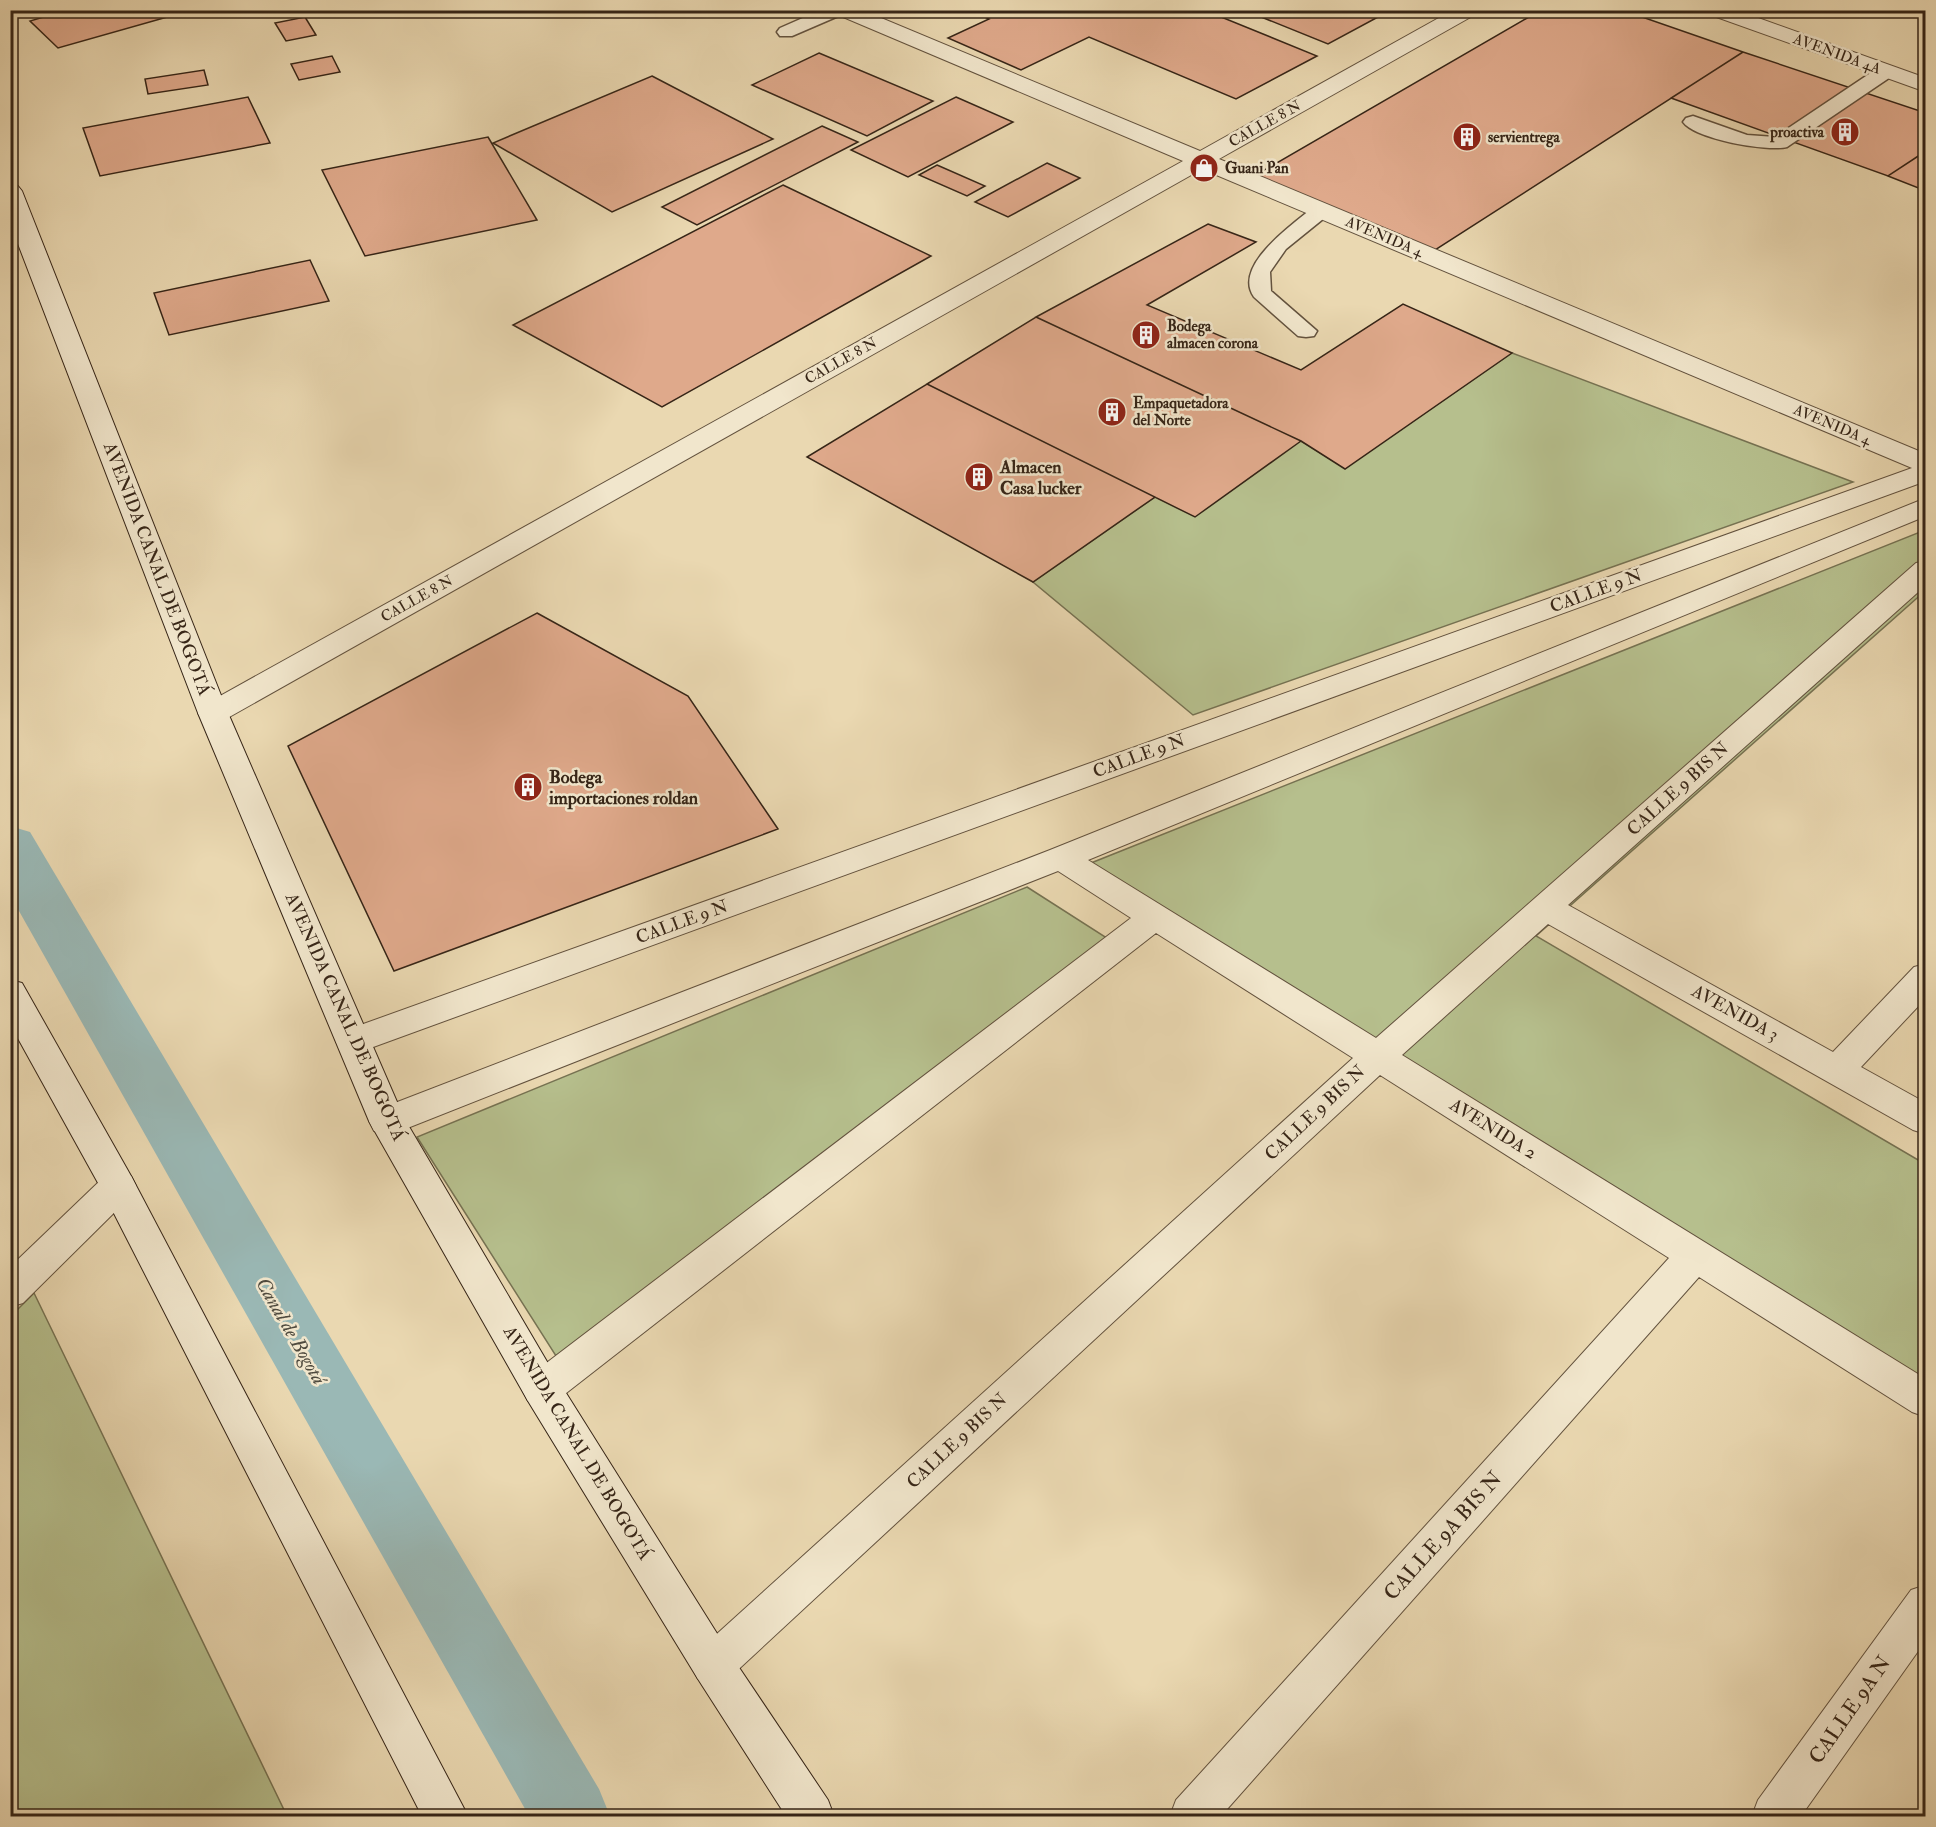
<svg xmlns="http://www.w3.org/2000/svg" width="1936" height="1827" font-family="'IM FELL Double Pica',serif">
<rect width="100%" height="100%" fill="#ead8b1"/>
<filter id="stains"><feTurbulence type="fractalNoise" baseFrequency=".00333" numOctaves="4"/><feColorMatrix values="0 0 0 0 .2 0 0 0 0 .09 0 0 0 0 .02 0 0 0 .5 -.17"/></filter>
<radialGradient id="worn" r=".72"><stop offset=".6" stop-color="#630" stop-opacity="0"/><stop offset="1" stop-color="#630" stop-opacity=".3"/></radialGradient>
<path fill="#b6bf8d" stroke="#767252" stroke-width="1.5" d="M 1512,353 L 1853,482 L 1193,715 L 1033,582 L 1155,497 L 1301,441 L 1345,468 Z
M 1925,530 L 1925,591 L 1536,936 L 1925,1164 L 1925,1396 L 1091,863 Z
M 1027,887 L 1110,940 L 556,1356 L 417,1137 Z
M 34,1293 L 287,1816 L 11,1816 L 10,1317 Z"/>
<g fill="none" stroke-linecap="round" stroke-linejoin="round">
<path fill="#9ab8b5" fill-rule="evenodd" d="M 10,826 L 30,832 L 599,1789 L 610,1816 L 529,1816 L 10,895 Z"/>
</g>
<path fill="#dfa98b" stroke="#362517" stroke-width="1.5" d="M 67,10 L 192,10 L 58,48 L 30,21 Z
M 970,10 L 1204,10 L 1317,56 L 1236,99 L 1089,37 L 1021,70 L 948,38 L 989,19 Z
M 1244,10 L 1391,10 L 1328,44 Z
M 1541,10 L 1622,10 L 1743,52 L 1432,252 L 1256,175 Z
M 305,17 L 316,35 L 286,41 L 275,23 Z
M 1743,52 L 1926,113 L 1926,151 L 1888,176 L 1671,98 Z
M 819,53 L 933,101 L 867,136 L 752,85 Z
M 332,56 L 340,72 L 299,80 L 291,64 Z
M 204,70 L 208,85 L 148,94 L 145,79 Z
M 652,76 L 773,139 L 612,212 L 493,143 Z
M 248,97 L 270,143 L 100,176 L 83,128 Z
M 956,97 L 1013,122 L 908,177 L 851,150 Z
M 822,126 L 858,142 L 697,225 L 662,207 Z
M 488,137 L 537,220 L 365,256 L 322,170 Z
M 1921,154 L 1926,156 L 1926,191 L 1888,176 Z
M 1047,163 L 1080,178 L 1008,217 L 975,202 Z
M 937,165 L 985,186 L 967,196 L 919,175 Z
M 783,185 L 931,256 L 662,407 L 513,325 Z
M 1208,224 L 1256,242 L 1147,305 L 1301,370 L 1403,304 L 1512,353 L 1345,469 L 1301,441 L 1036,317 Z
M 310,260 L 329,301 L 169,335 L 154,293 Z
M 1036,317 L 1301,441 L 1195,517 L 927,384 Z
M 927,384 L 1155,497 L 1033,582 L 807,457 Z
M 537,613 L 688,696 L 778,829 L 394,971 L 288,746 Z"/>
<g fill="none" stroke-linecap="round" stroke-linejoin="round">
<g stroke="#63523e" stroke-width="3">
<path id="service" d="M 821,10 L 846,10 L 843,14 L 792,36 L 780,36 L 777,32 L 780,28 Z
M 1885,66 L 1892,68 L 1894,72 L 1892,76 L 1787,147 C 1767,152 1695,139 1683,122 L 1686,118 L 1693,116 L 1747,135 L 1775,137 L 1878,68 Z
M 1321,205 L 1328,207 L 1331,211 L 1328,215 L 1286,249 L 1270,272 L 1271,291 L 1317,331 L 1314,336 L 1306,337 L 1298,336 L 1254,297 C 1232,266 1293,224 1314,207 Z"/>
</g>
<g stroke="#63523e" stroke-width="2">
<path id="minor" d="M 833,10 L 862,10 L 1200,151 L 1453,10 L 1479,10 L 1476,14 L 1219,159 L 1926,454 L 1926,481 L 365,1050 L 353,1054 L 341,1050 L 336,1041 L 341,1032 L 1912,468 L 1202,169 L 224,720 L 213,723 L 202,720 L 198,713 L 202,706 L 1183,161 L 836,14 Z
M 1705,10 L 1736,10 L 1926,78 L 1926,92 L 1708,14 Z
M 1926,498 L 1926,516 L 1088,860 L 1376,1038 L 1916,563 L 1926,561 L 1926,585 L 1568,905 L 1833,1052 L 1914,967 L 1926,964 L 1926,998 L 1861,1067 L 1926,1103 L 1926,1134 L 1913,1130 L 1548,924 L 1402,1055 L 1926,1379 L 1926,1417 L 1912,1412 L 1699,1277 L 1221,1816 L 1170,1816 L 1176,1800 L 1669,1258 L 1380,1075 L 728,1679 L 713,1685 L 698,1679 L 691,1665 L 698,1651 L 1353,1058 L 1156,933 L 556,1401 L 542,1406 L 528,1401 L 522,1389 L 528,1377 L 1131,918 L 1058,871 L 400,1131 L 387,1135 L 374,1131 L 369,1121 L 374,1111 L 1050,850 Z
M 118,1172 L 131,1176 L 136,1186 L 131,1196 L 23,1303 L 10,1307 L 10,1267 L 105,1176 Z
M 1926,1585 L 1926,1640 L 1801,1816 L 1752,1816 L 1758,1800 L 1911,1590 Z"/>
</g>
<g stroke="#362517" stroke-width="2">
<path id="secondary" d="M 10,184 L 18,186 L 22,191 L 228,713 L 404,1118 L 556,1377 L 728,1651 L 828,1800 L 834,1816 L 786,1816 L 698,1679 L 528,1401 L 369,1121 L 198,713 L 10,223 Z
M 10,980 L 22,983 L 131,1176 L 468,1816 L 422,1816 L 103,1192 L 10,1024 Z"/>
</g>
<use href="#service" fill="#f1e6cc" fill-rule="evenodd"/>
<use href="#minor" fill="#f1e6cc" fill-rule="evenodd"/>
<use href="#secondary" fill="#f1e6cc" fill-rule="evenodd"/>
</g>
<defs>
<g id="building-disc" transform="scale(1.5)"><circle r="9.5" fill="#8f2418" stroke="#f1e6cc"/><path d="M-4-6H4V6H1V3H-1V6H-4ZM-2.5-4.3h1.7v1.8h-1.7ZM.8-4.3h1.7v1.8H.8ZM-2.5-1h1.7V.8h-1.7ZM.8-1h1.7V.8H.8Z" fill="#fff"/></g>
<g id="shop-disc" transform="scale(1.5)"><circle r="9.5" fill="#8f2418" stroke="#f1e6cc"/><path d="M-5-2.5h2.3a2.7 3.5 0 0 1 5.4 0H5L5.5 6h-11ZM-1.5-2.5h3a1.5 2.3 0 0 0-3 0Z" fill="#fff"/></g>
</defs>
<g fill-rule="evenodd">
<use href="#building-disc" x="1845" y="132"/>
<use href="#building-disc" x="1467" y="137"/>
<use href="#shop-disc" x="1204" y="168"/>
<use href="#building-disc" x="1146" y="335"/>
<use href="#building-disc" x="1112" y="412"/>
<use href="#building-disc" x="979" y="477"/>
<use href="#building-disc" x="528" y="787"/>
</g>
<g text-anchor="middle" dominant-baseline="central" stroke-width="5" stroke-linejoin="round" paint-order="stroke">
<g font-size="15" fill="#362517" stroke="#f1e6cc">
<text transform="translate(1837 54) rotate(20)">AVENIDA 4A</text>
<text transform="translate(1265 124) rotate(-29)">CALLE 8 N</text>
<text transform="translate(1384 237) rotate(23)">AVENIDA 4</text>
<text transform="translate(841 361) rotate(-29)">CALLE 8 N</text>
<text transform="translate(1832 425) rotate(23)">AVENIDA 4</text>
<text transform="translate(417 599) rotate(-29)">CALLE 8 N</text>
</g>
<g font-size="15" font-weight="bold" fill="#362517" stroke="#f1e6cc" text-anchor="start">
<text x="1824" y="132" text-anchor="end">proactiva</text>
<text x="1488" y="137">servientrega</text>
<text x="1225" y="168">Guani Pan</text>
<text x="1167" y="326">Bodega<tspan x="1167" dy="17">almacen corona</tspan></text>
<text x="1133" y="403">Empaquetadora<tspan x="1133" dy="17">del Norte</tspan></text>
</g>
<g font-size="18" font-weight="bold" fill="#362517" stroke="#f1e6cc" text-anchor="start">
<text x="1000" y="467">Almacen<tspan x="1000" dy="21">Casa lucker</tspan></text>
<text x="549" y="777">Bodega<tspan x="549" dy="21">importaciones roldan</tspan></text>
</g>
<g font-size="18" fill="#362517" stroke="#f1e6cc">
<text transform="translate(157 569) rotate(69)">AVENIDA CANAL DE BOGOTÁ</text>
<text transform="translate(1596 591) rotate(-20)">CALLE 9 N</text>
<text transform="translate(1139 756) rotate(-20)">CALLE 9 N</text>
<text transform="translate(1678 789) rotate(-42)">CALLE 9 BIS N</text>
<text transform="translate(682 922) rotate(-20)">CALLE 9 N</text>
<text transform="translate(1735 1013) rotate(29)">AVENIDA 3</text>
<text transform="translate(345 1017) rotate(66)">AVENIDA CANAL DE BOGOTÁ</text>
<text transform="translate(1315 1113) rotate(-43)">CALLE 9 BIS N</text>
<text transform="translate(1493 1129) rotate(32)">AVENIDA 2</text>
<text transform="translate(957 1441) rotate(-43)">CALLE 9 BIS N</text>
<text transform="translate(577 1443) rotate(59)">AVENIDA CANAL DE BOGOTÁ</text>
</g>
<g font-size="20" font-style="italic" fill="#4f4a3e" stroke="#f1e6cc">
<text transform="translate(291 1331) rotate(60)">Canal de Bogotá</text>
</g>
<g font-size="21" fill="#362517" stroke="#f1e6cc">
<text transform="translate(1443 1536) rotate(-48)">CALLE 9A BIS N</text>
<text transform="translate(1850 1710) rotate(-55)">CALLE 9A N</text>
</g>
</g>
<rect width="1936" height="1827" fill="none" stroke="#ead8b1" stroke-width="36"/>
<rect x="12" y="12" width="1912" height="1803" fill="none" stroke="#362517" stroke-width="3"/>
<rect x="18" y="18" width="1900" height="1791" fill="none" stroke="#362517" stroke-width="1.5"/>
<rect width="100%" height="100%" filter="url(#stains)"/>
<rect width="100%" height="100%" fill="url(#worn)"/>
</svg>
